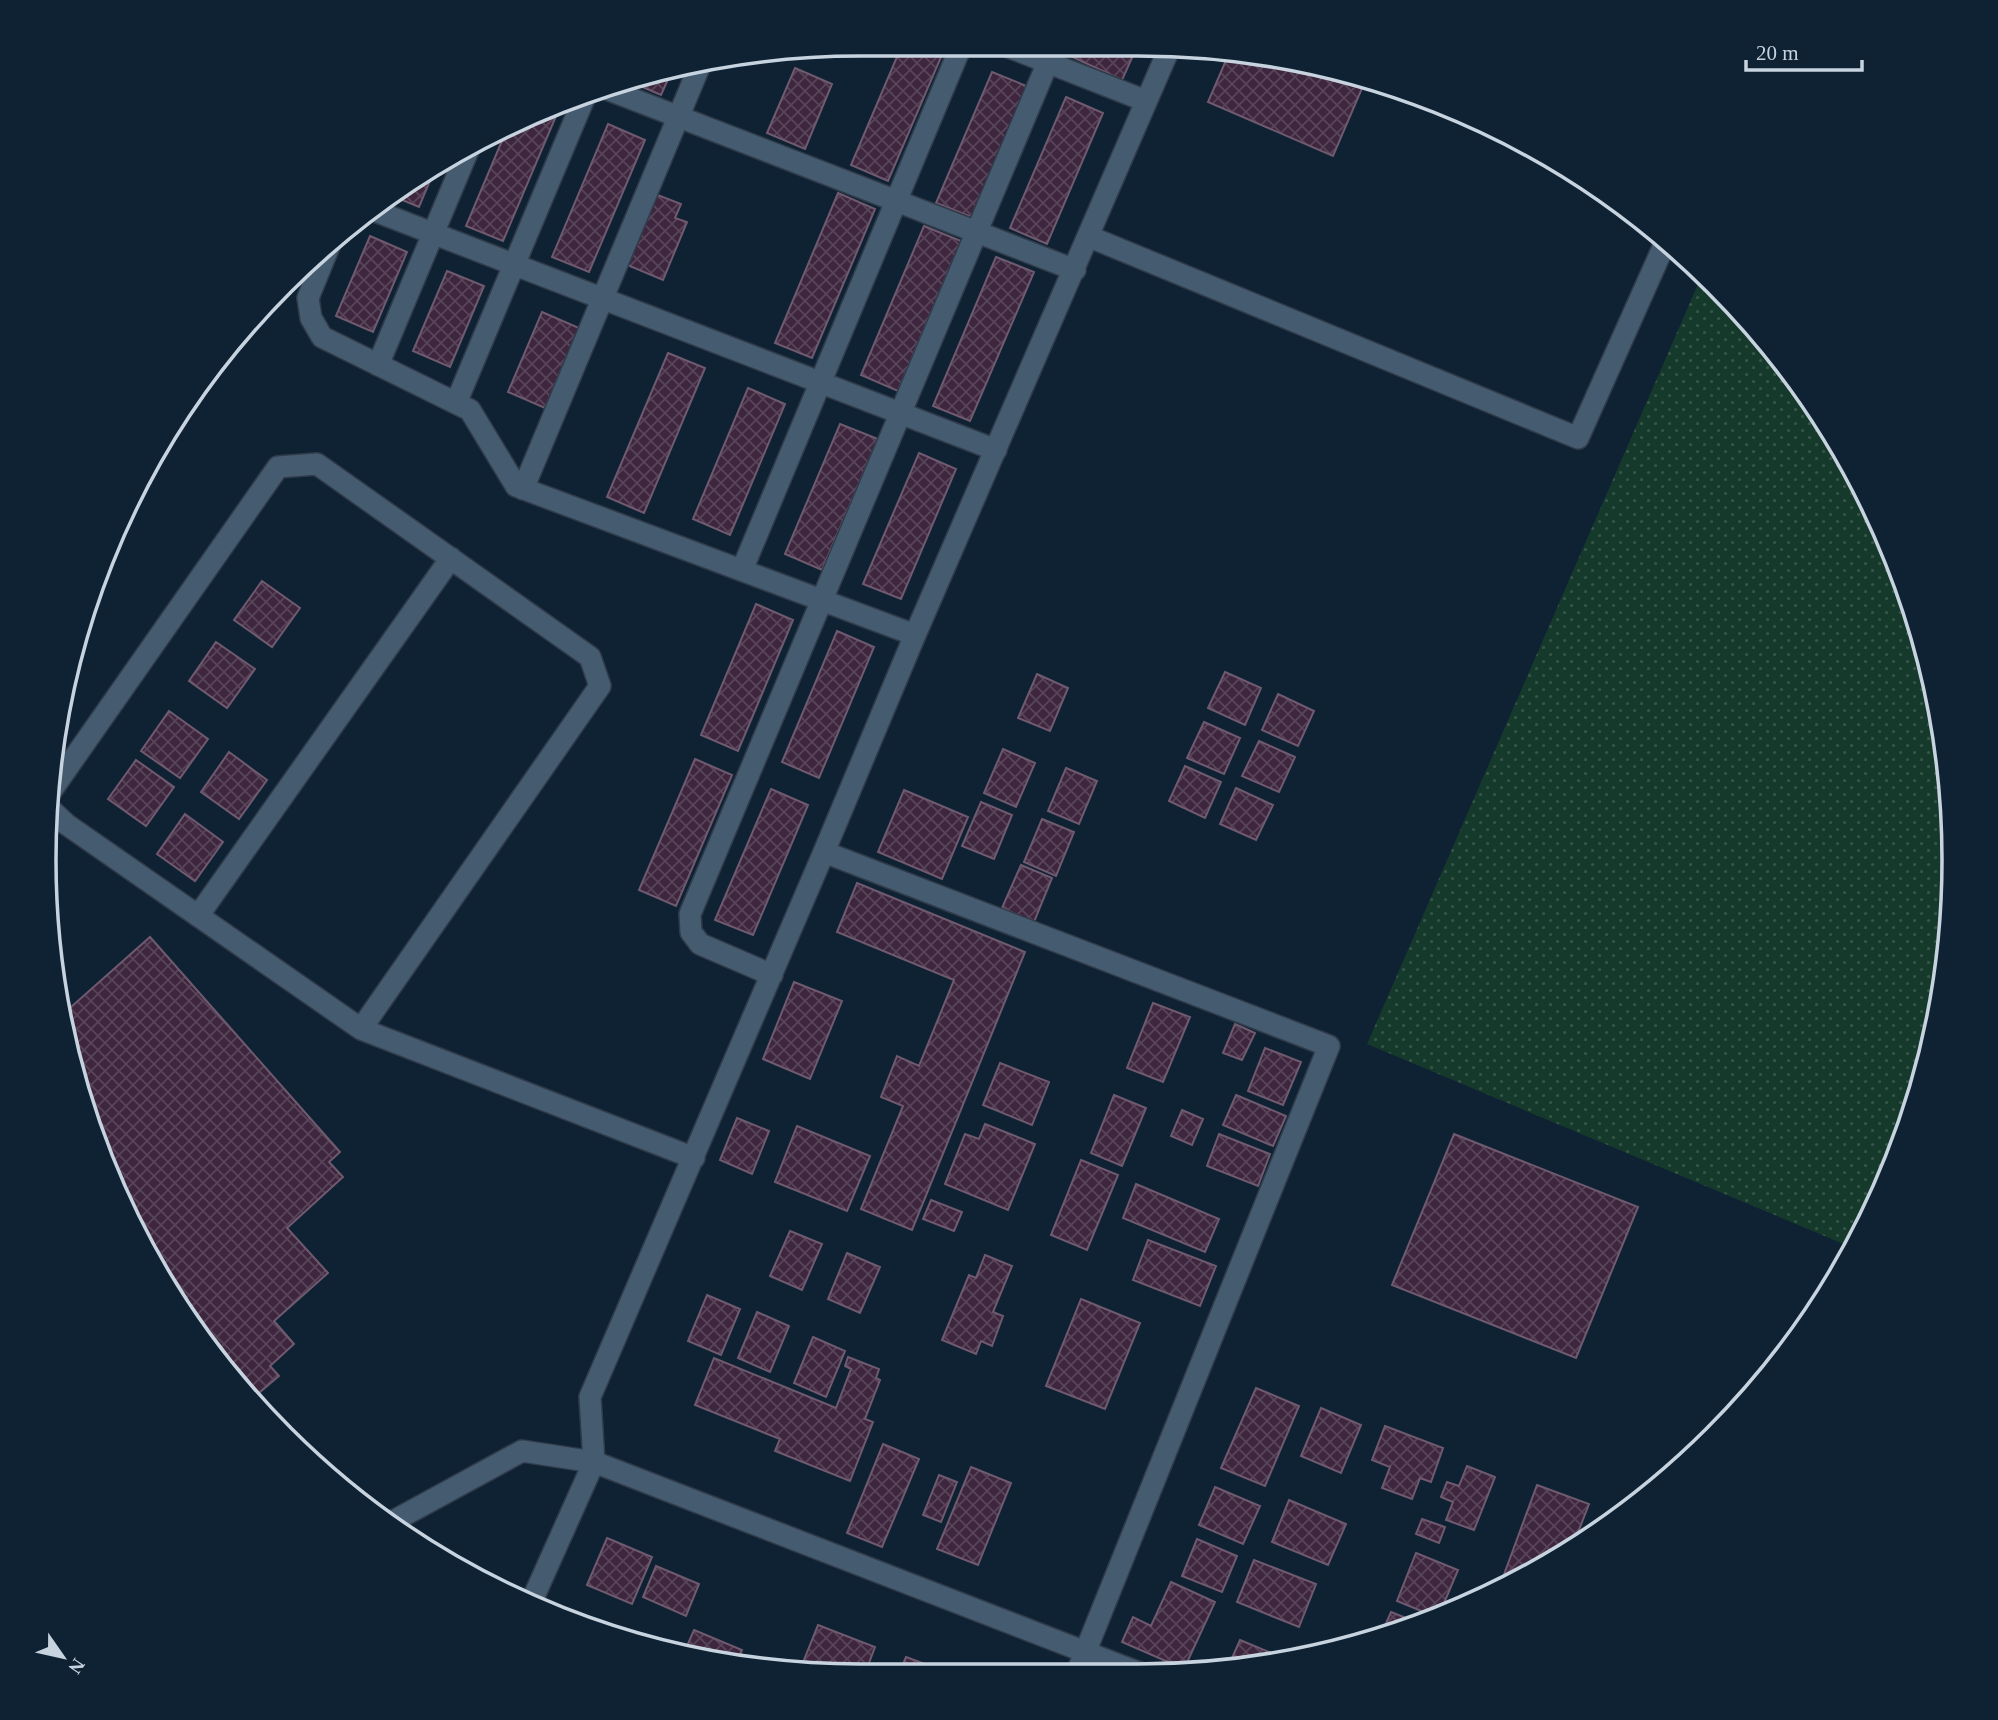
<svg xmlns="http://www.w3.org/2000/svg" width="1998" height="1720" font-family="Georgia,serif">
<defs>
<pattern id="grass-dots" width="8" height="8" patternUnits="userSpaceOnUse" patternTransform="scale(1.75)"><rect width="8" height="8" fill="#15392a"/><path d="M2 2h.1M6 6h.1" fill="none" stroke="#365549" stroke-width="1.8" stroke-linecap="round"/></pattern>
<pattern id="building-cross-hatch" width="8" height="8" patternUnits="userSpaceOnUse" patternTransform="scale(1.75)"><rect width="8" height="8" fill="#3e263e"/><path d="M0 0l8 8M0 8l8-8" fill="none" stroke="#58455a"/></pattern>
</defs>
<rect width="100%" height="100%" fill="#0e2234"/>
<path fill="url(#grass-dots)" d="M 1702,275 L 1752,322 L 1845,452 L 1911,597 L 1947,753 L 1953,913 L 1927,1071 L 1870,1221 L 1853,1248 L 1367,1044 Z"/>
<path fill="url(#building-cross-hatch)" stroke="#705a6f" stroke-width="2" d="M 902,45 L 932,45 L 944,50 L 888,181 L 851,165 Z
M 1051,47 L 1136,49 L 1122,80 Z
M 1230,51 L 1245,51 L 1366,79 L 1333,156 L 1208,102 Z
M 673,68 L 661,95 L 626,80 L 649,71 Z
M 795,68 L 832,84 L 805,149 L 767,133 Z
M 992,72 L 1029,87 L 974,218 L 936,203 Z
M 1066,97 L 1103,113 L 1047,244 L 1010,228 Z
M 554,107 L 559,109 L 503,241 L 466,226 L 509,124 Z
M 608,124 L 645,140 L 589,272 L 552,257 Z
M 434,171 L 419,207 L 395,197 Z
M 838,193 L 875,209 L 812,358 L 775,343 Z
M 655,194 L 681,204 L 675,218 L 687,222 L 663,280 L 625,264 Z
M 924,226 L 961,241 L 898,391 L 861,375 Z
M 370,236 L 407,252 L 373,332 L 336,316 Z
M 996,257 L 1034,272 L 970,421 L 933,406 Z
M 447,271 L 484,286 L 450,367 L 413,351 Z
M 542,312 L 579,328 L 545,408 L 508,392 Z
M 668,353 L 705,368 L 644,513 L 607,497 Z
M 748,388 L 785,404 L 730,535 L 693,519 Z
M 840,424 L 878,439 L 822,570 L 785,554 Z
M 919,453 L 956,469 L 901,599 L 863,584 Z
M 145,474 L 151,483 L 134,494 Z
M 262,581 L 300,608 L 272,647 L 234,620 Z
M 756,604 L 793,620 L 738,751 L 701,735 Z
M 837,631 L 874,647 L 819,778 L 782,762 Z
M 216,642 L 255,669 L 227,708 L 189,681 Z
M 1225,672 L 1261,688 L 1245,725 L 1208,708 Z
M 1037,674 L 1068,688 L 1050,731 L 1018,718 Z
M 1278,694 L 1314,711 L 1298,746 L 1262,730 Z
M 169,711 L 208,739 L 180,778 L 141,751 Z
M 1204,722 L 1240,738 L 1224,774 L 1187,758 Z
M 1259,741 L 1295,757 L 1279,792 L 1242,776 Z
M 1003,749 L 1035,763 L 1016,807 L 984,793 Z
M 229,752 L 267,780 L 239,819 L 201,792 Z
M 695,759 L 732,775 L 676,906 L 639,890 Z
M 136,760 L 174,787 L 146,826 L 108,799 Z
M 1185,766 L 1221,782 L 1205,818 L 1169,801 Z
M 1066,768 L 1097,781 L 1079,824 L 1048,811 Z
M 1236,788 L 1273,805 L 1256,840 L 1220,824 Z
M 771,789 L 808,805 L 753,935 L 715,920 Z
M 904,790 L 968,817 L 942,879 L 878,852 Z
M 981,802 L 1012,815 L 994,859 L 962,846 Z
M 185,814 L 223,842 L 195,881 L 157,854 Z
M 1042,819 L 1074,832 L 1056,876 L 1024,862 Z
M 1021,865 L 1052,878 L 1034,922 L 1002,908 Z
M 857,883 L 1025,952 L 912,1230 L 861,1209 L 903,1106 L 881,1097 L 897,1056 L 919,1066 L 954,980 L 837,932 Z
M 150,937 L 340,1152 L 329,1162 L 343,1177 L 287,1228 L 328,1273 L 274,1321 L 294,1344 L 270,1366 L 279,1376 L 252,1399 L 181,1313 L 87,1123 L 62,1015 Z
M 794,982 L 842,1001 L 810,1079 L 763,1059 Z
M 1153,1003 L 1190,1017 L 1163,1082 L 1127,1068 Z
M 1235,1024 L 1255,1033 L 1242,1060 L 1223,1053 Z
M 1265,1048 L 1301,1062 L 1283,1105 L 1248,1091 Z
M 1000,1063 L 1049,1082 L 1032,1125 L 983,1105 Z
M 1114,1095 L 1146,1108 L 1122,1166 L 1091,1153 Z
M 1236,1095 L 1286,1116 L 1273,1146 L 1223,1125 Z
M 1182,1110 L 1203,1119 L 1192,1145 L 1171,1136 Z
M 737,1118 L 769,1131 L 752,1174 L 720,1160 Z
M 985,1124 L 1035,1144 L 1008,1210 L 945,1184 L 965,1134 L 979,1139 Z
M 797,1126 L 870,1156 L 847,1211 L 775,1182 Z
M 1219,1134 L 1270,1154 L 1258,1186 L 1207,1166 Z
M 1454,1134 L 1638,1207 L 1576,1358 L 1392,1285 Z
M 1081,1160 L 1118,1175 L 1087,1250 L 1051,1235 Z
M 1136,1184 L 1219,1219 L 1205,1252 L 1123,1218 Z
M 931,1200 L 962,1212 L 954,1231 L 923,1219 Z
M 790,1231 L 822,1244 L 802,1290 L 770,1276 Z
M 1148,1240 L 1216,1266 L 1200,1306 L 1133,1280 Z
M 847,1253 L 880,1267 L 860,1313 L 828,1299 Z
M 985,1255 L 1012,1266 L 993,1312 L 1003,1316 L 992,1346 L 981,1341 L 976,1354 L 942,1340 L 969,1275 L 976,1278 Z
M 707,1295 L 740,1309 L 721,1355 L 688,1341 Z
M 1081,1299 L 1140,1323 L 1105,1409 L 1046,1386 Z
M 757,1312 L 789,1326 L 770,1372 L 738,1358 Z
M 813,1337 L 845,1351 L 826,1397 L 794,1383 Z
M 848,1357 L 879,1369 L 876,1378 L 880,1380 L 865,1419 L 873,1422 L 850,1481 L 775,1451 L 780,1439 L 695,1405 L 714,1358 L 836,1408 L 851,1369 L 845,1366 Z
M 1256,1388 L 1299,1406 L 1265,1486 L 1221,1468 Z
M 1321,1408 L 1361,1425 L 1341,1473 L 1301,1456 Z
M 1385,1426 L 1443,1448 L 1431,1482 L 1420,1478 L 1412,1499 L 1382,1488 L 1390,1467 L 1372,1460 Z
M 883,1444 L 919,1459 L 882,1547 L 847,1533 Z
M 1467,1466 L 1495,1477 L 1474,1530 L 1446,1520 L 1453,1502 L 1441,1497 L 1447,1482 L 1459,1486 Z
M 971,1467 L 1011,1483 L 978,1565 L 937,1549 Z
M 939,1475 L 957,1482 L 941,1522 L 923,1515 Z
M 1537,1485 L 1589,1504 L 1572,1548 L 1546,1567 L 1499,1588 Z
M 1215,1487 L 1260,1506 L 1243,1544 L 1199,1525 Z
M 1289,1500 L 1346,1524 L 1328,1565 L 1272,1542 Z
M 1422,1519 L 1445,1527 L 1439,1543 L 1416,1534 Z
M 607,1538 L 652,1557 L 632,1604 L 587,1585 Z
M 1197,1539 L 1237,1556 L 1222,1592 L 1182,1576 Z
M 1416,1553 L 1458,1570 L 1439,1615 L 1436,1617 L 1397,1601 Z
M 1254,1560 L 1316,1584 L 1299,1627 L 1237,1602 Z
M 656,1566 L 699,1584 L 686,1616 L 643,1597 Z
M 1171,1582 L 1215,1602 L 1184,1669 L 1122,1642 L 1133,1617 L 1151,1626 Z
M 1391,1612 L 1421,1624 L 1401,1633 L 1380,1637 Z
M 818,1625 L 875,1647 L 864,1676 L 800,1670 Z
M 694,1630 L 742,1650 L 736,1664 L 700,1660 L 683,1655 Z
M 1240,1640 L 1281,1657 L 1228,1667 Z
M 906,1657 L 941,1670 L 938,1676 L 898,1676 Z"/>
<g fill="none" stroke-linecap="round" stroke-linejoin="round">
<g stroke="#303b4a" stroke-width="24">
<path id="minor" d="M 1006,46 L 1146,101
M 604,88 L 1075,270
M 375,211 L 996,450
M 1090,237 L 1578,438 L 1666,241
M 332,239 L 308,298 L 311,318 L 322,337 L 470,410 L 516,486 L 915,635
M 378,365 L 469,148
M 456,403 L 585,96
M 523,489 L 700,65
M 742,570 L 961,46
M 51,791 L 278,467 L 317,464 L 590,657 L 600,686 L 361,1029
M 51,810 L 66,824 L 361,1029 L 694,1158
M 824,852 L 1329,1046 L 1076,1675
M 198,916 L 451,558
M 772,975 L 700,944 L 691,932 L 690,914 L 1048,62
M 388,1524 L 522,1451 L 594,1462 L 530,1605
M 1145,1675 L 594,1462 L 590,1397 L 824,852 L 915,635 L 1169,49"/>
</g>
<use href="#minor" stroke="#455b70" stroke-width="21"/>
</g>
<path d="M0 0H1998V1720H0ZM860 56H1138A804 804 0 0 1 1942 860V860A804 804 0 0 1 1138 1664H860A804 804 0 0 1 56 860V860A804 804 0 0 1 860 56Z" fill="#0e2234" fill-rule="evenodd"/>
<path fill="none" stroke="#c7d4e0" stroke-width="3.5" d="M860 56H1138A804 804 0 0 1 1942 860V860A804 804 0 0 1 1138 1664H860A804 804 0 0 1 56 860V860A804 804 0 0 1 860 56Z"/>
<g transform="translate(63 1657) rotate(124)" stroke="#0e2234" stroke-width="5" paint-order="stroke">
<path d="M0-5L12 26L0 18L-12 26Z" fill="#c7d4e0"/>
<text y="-10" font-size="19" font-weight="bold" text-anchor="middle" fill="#c7d4e0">N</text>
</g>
<path d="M1746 60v10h116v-10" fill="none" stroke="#c7d4e0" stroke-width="3.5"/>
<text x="1756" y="60" font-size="21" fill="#c7d4e0" stroke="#0e2234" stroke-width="5" paint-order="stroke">20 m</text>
</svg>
